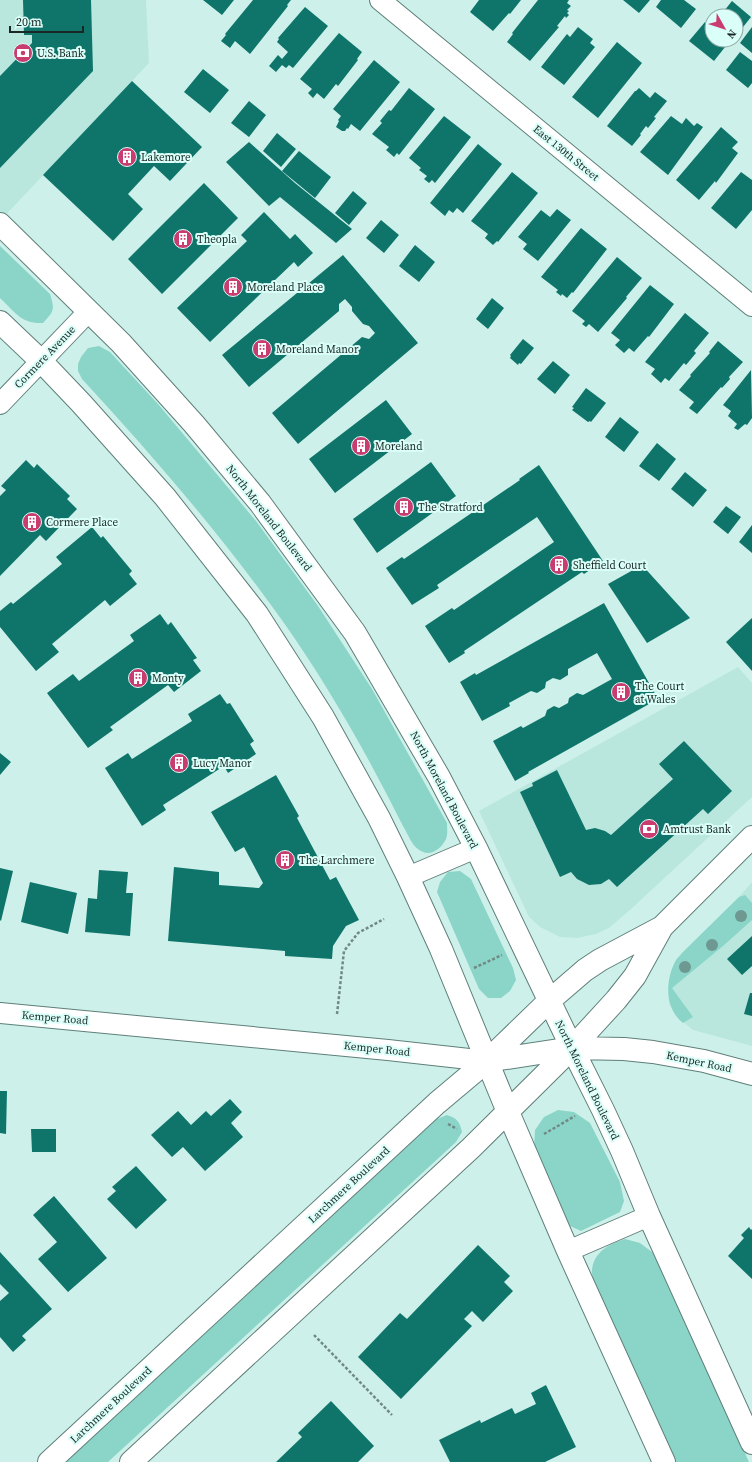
<svg xmlns="http://www.w3.org/2000/svg" width="752" height="1462" font-family="'Source Serif 4',serif">
<rect width="100%" height="100%" fill="#cdf1ea"/>
<path fill="#b9e7de" d="M 0,0 L 146,0 L 149,63 L 0,221 Z
M 738,667 L 752,683 L 752,797 L 630,910 L 609,928 L 596,934 L 577,938 L 560,937 L 540,927 L 529,917 L 479,811 Z
M 752,882 L 752,1046 L 693,1030 L 679,1019 L 669,1004 L 668,989 L 675,962 L 682,953 L 739,897 Z"/>
<path fill="#8bd4c8" d="M 0,246 L 50,294 C 55,310 54,311 43,323 C 21,324 15,312 0,298 Z
M 99,346 L 110,352 L 158,404 L 256,521 L 318,606 L 372,689 L 447,823 C 447,829 448,834 446,839 C 442,848 431,857 421,851 C 412,847 408,834 403,826 C 368,756 329,687 284,623 C 223,537 154,457 82,379 L 78,371 L 78,364 L 81,357 L 88,348 Z
M 460,871 L 471,879 L 513,968 L 516,980 L 510,991 L 501,998 L 488,998 L 479,989 L 437,892 L 440,882 L 448,872 Z
M 745,895 L 752,903 L 752,920 L 723,946 L 672,988 L 693,1017 L 683,1023 C 665,1009 665,981 675,962 C 676,959 680,956 682,953 L 739,897 Z
M 558,1110 L 574,1112 L 590,1123 L 620,1182 L 624,1201 L 620,1212 L 581,1231 L 570,1226 L 534,1147 L 535,1130 L 544,1117 Z
M 447,1115 C 457,1118 460,1122 462,1132 L 456,1142 L 108,1462 L 66,1462 L 437,1119 Z
M 625,1239 L 640,1243 L 656,1255 L 749,1462 L 675,1462 L 598,1291 C 596,1285 591,1276 592,1270 C 594,1251 610,1244 625,1239 Z"/>
<path fill="#0f756a" d="M 23,0 L 91,0 L 93,71 L 0,168 L 0,76 L 32,43 L 32,35 L 24,35 Z
M 203,0 L 234,0 L 222,15 Z
M 253,0 L 291,0 L 287,5 L 288,6 L 250,54 L 235,41 L 230,48 L 221,41 L 226,35 L 225,34 Z
M 479,0 L 521,0 L 510,14 L 509,13 L 493,31 L 470,12 Z
M 538,0 L 569,0 L 567,3 L 571,6 L 567,10 L 569,11 L 567,13 L 569,15 L 566,18 L 565,16 L 557,26 L 559,27 L 530,61 L 507,42 L 513,34 L 512,33 Z
M 623,0 L 650,0 L 639,13 Z
M 661,0 L 684,0 L 696,9 L 681,28 L 656,7 Z
M 732,1 L 751,17 L 736,36 L 736,16 L 720,16 Z
M 305,7 L 328,26 L 293,68 L 289,65 L 286,68 L 282,65 L 276,72 L 269,66 L 278,55 L 282,59 L 288,52 L 277,42 L 279,39 L 278,38 Z
M 705,22 L 712,28 L 712,40 L 727,40 L 729,42 L 714,61 L 689,41 Z
M 578,27 L 593,39 L 590,43 L 595,47 L 564,85 L 541,67 L 567,34 L 570,37 Z
M 752,27 L 752,53 L 740,43 Z
M 339,33 L 362,52 L 357,59 L 358,60 L 338,86 L 336,84 L 324,99 L 317,93 L 313,98 L 308,93 L 312,89 L 300,79 Z
M 617,42 L 642,63 L 598,118 L 572,97 Z
M 740,52 L 752,61 L 752,83 L 748,88 L 726,70 Z
M 374,60 L 400,82 L 360,131 L 351,124 L 348,129 L 347,128 L 345,131 L 342,131 L 336,127 L 339,121 L 338,120 L 341,116 L 333,109 Z
M 203,69 L 229,90 L 210,113 L 184,92 Z
M 132,81 L 202,147 L 170,181 L 154,166 L 128,194 L 143,209 L 113,241 L 43,175 Z
M 409,88 L 435,109 L 399,155 L 397,153 L 394,157 L 386,150 L 389,147 L 372,134 L 382,123 L 380,121 L 389,110 L 391,111 Z
M 639,88 L 650,98 L 655,92 L 667,101 L 654,117 L 656,118 L 648,128 L 646,126 L 640,134 L 641,135 L 632,146 L 607,126 L 635,91 L 636,91 Z
M 249,101 L 266,115 L 249,137 L 231,123 Z
M 444,116 L 471,137 L 435,183 L 432,180 L 429,183 L 424,179 L 427,176 L 419,170 L 421,168 L 409,158 Z
M 671,116 L 682,124 L 686,118 L 694,126 L 697,123 L 703,127 L 668,175 L 640,152 Z
M 721,127 L 738,142 L 732,148 L 738,153 L 716,183 L 715,181 L 699,200 L 676,180 Z
M 277,133 L 296,149 L 281,167 L 263,151 Z
M 249,142 L 295,183 L 352,229 L 336,243 L 280,197 L 269,206 L 226,162 Z
M 478,144 L 502,164 L 463,213 L 457,208 L 453,213 L 449,210 L 445,216 L 430,203 Z
M 299,151 L 331,177 L 315,198 L 282,171 Z
M 512,172 L 538,193 L 498,242 L 497,241 L 493,245 L 485,238 L 488,234 L 471,221 Z
M 741,172 L 752,180 L 752,210 L 736,229 L 711,208 Z
M 204,183 L 238,218 L 162,294 L 128,259 Z
M 353,191 L 367,203 L 349,225 L 335,213 Z
M 557,209 L 571,220 L 538,261 L 523,249 L 527,244 L 518,237 L 541,210 L 550,217 Z
M 264,212 L 290,239 L 295,234 L 313,253 L 298,267 L 294,262 L 210,342 L 177,308 L 247,241 L 241,235 Z
M 381,220 L 399,235 L 384,253 L 366,238 Z
M 581,228 L 607,249 L 573,293 L 572,292 L 567,298 L 562,294 L 561,296 L 556,292 L 558,290 L 541,277 Z
M 415,245 L 435,262 L 419,282 L 399,266 Z
M 343,255 L 418,343 L 298,444 L 272,413 L 362,337 L 369,339 L 375,333 L 369,326 L 363,324 L 352,311 L 352,307 L 345,299 L 339,304 L 339,311 L 249,387 L 222,355 Z
M 617,257 L 642,278 L 626,297 L 627,298 L 598,332 L 589,324 L 586,327 L 582,324 L 585,321 L 572,311 Z
M 650,285 L 674,304 L 649,337 L 648,336 L 634,352 L 629,348 L 624,353 L 615,345 L 620,340 L 611,333 Z
M 492,298 L 504,308 L 488,329 L 476,319 Z
M 685,313 L 709,333 L 694,351 L 696,353 L 686,365 L 684,363 L 669,381 L 665,378 L 661,383 L 651,374 L 655,369 L 645,362 Z
M 523,339 L 534,348 L 521,364 L 519,363 L 518,365 L 510,358 L 511,356 L 510,355 Z
M 718,341 L 743,362 L 729,377 L 730,379 L 722,388 L 721,387 L 697,414 L 689,408 L 694,402 L 679,390 L 691,376 L 690,375 L 710,353 L 709,352 Z
M 553,361 L 570,375 L 555,394 L 537,379 Z
M 751,370 L 752,418 L 747,425 L 745,424 L 738,430 L 734,428 L 737,424 L 728,416 L 731,411 L 723,405 Z
M 586,388 L 606,403 L 591,422 L 590,421 L 588,422 L 572,410 L 574,408 L 572,407 Z
M 386,400 L 412,434 L 335,493 L 309,459 Z
M 620,417 L 639,432 L 624,452 L 605,437 Z
M 657,443 L 676,459 L 659,481 L 639,466 Z
M 26,460 L 34,468 L 37,464 L 70,496 L 67,499 L 77,509 L 46,541 L 40,535 L 0,576 L 0,496 L 6,490 L 1,486 Z
M 431,462 L 456,496 L 377,553 L 353,519 Z
M 539,465 L 603,561 L 584,574 L 582,572 L 464,651 L 465,653 L 449,663 L 425,626 L 452,608 L 454,610 L 554,542 L 537,517 L 437,585 L 439,588 L 412,605 L 386,568 L 402,557 L 404,559 L 520,480 L 519,479 Z
M 685,472 L 707,490 L 693,507 L 671,489 Z
M 726,506 L 741,517 L 728,534 L 713,522 Z
M 752,525 L 752,553 L 739,542 Z
M 92,527 L 101,538 L 103,536 L 132,571 L 129,574 L 137,584 L 110,606 L 105,600 L 52,644 L 59,652 L 36,671 L 0,627 L 0,611 L 11,602 L 13,604 L 62,564 L 56,557 Z
M 642,565 L 690,618 L 647,643 L 608,584 Z
M 604,603 L 658,699 L 528,772 L 529,773 L 515,781 L 493,741 L 521,726 L 523,728 L 545,716 L 547,710 L 554,706 L 559,708 L 568,703 L 569,698 L 577,693 L 583,695 L 612,679 L 597,653 L 568,669 L 568,675 L 560,680 L 553,678 L 546,682 L 545,688 L 537,693 L 531,691 L 509,703 L 510,706 L 482,721 L 460,682 L 475,673 L 476,675 Z
M 160,614 L 168,625 L 171,622 L 197,658 L 193,660 L 201,671 L 174,692 L 168,685 L 110,727 L 113,730 L 88,748 L 47,693 L 73,674 L 79,681 L 134,641 L 130,635 Z
M 752,618 L 752,671 L 726,642 Z
M 220,694 L 227,704 L 230,703 L 254,741 L 250,744 L 256,754 L 228,773 L 224,766 L 163,805 L 166,810 L 142,826 L 105,768 L 128,753 L 132,759 L 192,721 L 188,714 Z
M 684,741 L 732,791 L 708,814 L 703,809 L 617,887 L 609,879 L 601,884 L 589,885 L 577,879 L 571,872 L 560,877 L 520,792 L 533,786 L 532,783 L 557,770 L 586,830 L 595,828 L 605,831 L 611,835 L 673,779 L 659,764 Z
M 0,753 L 11,762 L 0,775 Z
M 276,775 L 299,816 L 297,818 L 330,880 L 336,877 L 359,920 L 346,926 L 333,946 L 332,959 L 285,956 L 285,951 L 168,941 L 174,867 L 219,872 L 219,885 L 259,888 L 263,883 L 244,847 L 235,852 L 211,812 Z
M 0,868 L 13,871 L 1,921 L 0,920 Z
M 99,870 L 128,872 L 126,893 L 133,893 L 130,936 L 85,932 L 88,898 L 97,899 Z
M 30,882 L 77,893 L 68,934 L 21,922 Z
M 752,936 L 752,966 L 742,975 L 727,959 Z
M 750,993 L 752,993 L 752,1016 L 744,1014 Z
M 0,1091 L 7,1091 L 6,1134 L 0,1133 Z
M 230,1099 L 242,1112 L 231,1123 L 243,1137 L 205,1171 L 183,1147 L 172,1157 L 151,1135 L 178,1111 L 191,1125 L 206,1111 L 211,1116 Z
M 31,1129 L 56,1129 L 56,1152 L 32,1152 Z
M 136,1166 L 167,1200 L 136,1229 L 107,1199 L 116,1191 L 112,1187 Z
M 54,1196 L 107,1258 L 68,1292 L 38,1259 L 57,1242 L 33,1215 Z
M 749,1227 L 751,1230 L 752,1229 L 752,1279 L 728,1256 L 744,1238 L 741,1235 Z
M 478,1245 L 510,1276 L 504,1282 L 513,1291 L 483,1322 L 472,1311 L 464,1319 L 472,1326 L 401,1399 L 358,1357 L 400,1313 L 407,1319 Z
M 0,1252 L 52,1309 L 22,1336 L 26,1340 L 13,1352 L 0,1337 L 0,1301 L 9,1293 L 0,1284 Z
M 546,1385 L 576,1447 L 545,1462 L 450,1462 L 439,1440 L 480,1420 L 481,1423 L 512,1408 L 515,1414 L 536,1404 L 531,1393 Z
M 331,1401 L 374,1446 L 358,1462 L 276,1462 L 302,1437 L 298,1433 Z"/>
<g fill="none" stroke-linecap="round" stroke-linejoin="round">
<g stroke="#5f7f79" stroke-width="22">
<path id="street" d="M 380,0 L 752,306
M 0,404 L 89,311
M 408,877 L 476,848
M 0,1013 L 388,1050 L 487,1061
M 568,1251 L 649,1216"/>
</g>
<g stroke="#5f7f79" stroke-width="24">
<path id="secondary" d="M 0,224 L 121,343 L 194,424 L 260,503 L 355,633 L 439,777 L 476,848 L 572,1048 L 603,1110 L 622,1151 L 649,1216 L 752,1443
M 0,322 L 41,361 L 81,403 L 165,497 L 257,614 L 323,717 L 379,818 L 408,877 L 441,949 L 508,1112 L 568,1251 L 664,1462
M 487,1061 L 572,1048 L 624,1049 L 653,1052 L 704,1061 L 752,1074
M 49,1462 L 437,1103 L 487,1061 L 549,1001 L 585,970 L 600,960 L 662,927
M 131,1462 L 471,1148 L 572,1048 L 616,1000 L 635,976 L 662,927 L 752,837"/>
</g>
<path stroke="#718984" stroke-width="2.5" stroke-dasharray="3 2" stroke-linecap="butt" d="M 474,968 L 502,955
M 337,1014 L 344,951 L 358,933 L 384,919
M 448,1124 L 457,1129
M 544,1134 L 575,1116
M 314,1335 L 392,1415"/>
<use href="#street" stroke="#fff" stroke-width="20"/>
<use href="#secondary" stroke="#fff" stroke-width="22"/>
</g>
<g fill="#6d9992">
<circle cx="741" cy="916" r="6"/>
<circle cx="712" cy="945" r="6"/>
<circle cx="685" cy="967" r="6"/>
</g>
<defs>
<g id="bank-disc" transform="scale(1)"><circle r="9.5" fill="#c93c6f" stroke="#dafef8"/><path d="M-6-4H6V4H-6ZM0-2.3a2.3 2.3 0 1 0 0 4.6a2.3 2.3 0 1 0 0-4.6Z" fill="#fff"/></g>
<g id="building-disc" transform="scale(1)"><circle r="9.5" fill="#c93c6f" stroke="#dafef8"/><path d="M-4-6H4V6H1V3H-1V6H-4ZM-2.5-4.3h1.7v1.8h-1.7ZM.8-4.3h1.7v1.8H.8ZM-2.5-1h1.7V.8h-1.7ZM.8-1h1.7V.8H.8Z" fill="#fff"/></g>
</defs>
<g fill-rule="evenodd">
<use href="#bank-disc" x="23" y="53"/>
<use href="#building-disc" x="127" y="157"/>
<use href="#building-disc" x="183" y="239"/>
<use href="#building-disc" x="233" y="287"/>
<use href="#building-disc" x="262" y="349"/>
<use href="#building-disc" x="361" y="446"/>
<use href="#building-disc" x="404" y="507"/>
<use href="#building-disc" x="32" y="522"/>
<use href="#building-disc" x="559" y="565"/>
<use href="#building-disc" x="138" y="678"/>
<use href="#building-disc" x="621" y="692"/>
<use href="#building-disc" x="179" y="763"/>
<use href="#bank-disc" x="649" y="829"/>
<use href="#building-disc" x="285" y="860"/>
</g>
<g text-anchor="middle" dominant-baseline="central" stroke-width="4" stroke-linejoin="round" paint-order="stroke">
<g font-size="11" fill="#1a2725" stroke="#dafef8" text-anchor="start">
<text x="37" y="53">U.S. Bank</text>
<text x="141" y="157">Lakemore</text>
<text x="197" y="239">Theopla</text>
<text x="247" y="287">Moreland Place</text>
<text x="276" y="349">Moreland Manor</text>
<text x="375" y="446">Moreland</text>
<text x="418" y="507">The Stratford</text>
<text x="46" y="522">Cormere Place</text>
<text x="573" y="565">Sheffield Court</text>
<text x="152" y="678">Monty</text>
<text x="635" y="686">The Court<tspan x="635" dy="13">at Wales</tspan></text>
<text x="193" y="763">Lucy Manor</text>
<text x="663" y="829">Amtrust Bank</text>
<text x="299" y="860">The Larchmere</text>
</g>
<g font-size="11" fill="#1a2725" stroke="#dafef8">
<text transform="translate(566 153) rotate(39)">East 130th Street</text>
<text transform="translate(45 357) rotate(-46)">Cormere Avenue</text>
<text transform="translate(269 518) rotate(52)">North Moreland Boulevard</text>
<text transform="translate(444 790) rotate(62)">North Moreland Boulevard</text>
<text transform="translate(55 1018) rotate(5)">Kemper Road</text>
<text transform="translate(377 1049) rotate(6)">Kemper Road</text>
<text transform="translate(699 1062) rotate(12)">Kemper Road</text>
<text transform="translate(587 1080) rotate(64)">North Moreland Boulevard</text>
<text transform="translate(349 1185) rotate(-43)">Larchmere Boulevard</text>
<text transform="translate(111 1405) rotate(-43)">Larchmere Boulevard</text>
</g>
</g>
<g transform="translate(724 28) rotate(129)"><circle r="19" fill="#dafef8" stroke="#8da8a4"/>
<path d="M0-3L7 15L0 10L-7 15Z" fill="#c93c6f"/>
<text y="-6" font-size="11" font-weight="bold" text-anchor="middle" fill="#1a2725">N</text>
</g>
<path d="M10 26v6h73v-6" fill="none" stroke="#1a2725" stroke-width="2"/>
<text x="16" y="26" font-size="12" fill="#1a2725" stroke="#dafef8" stroke-width="3" paint-order="stroke">20 m</text>
</svg>
